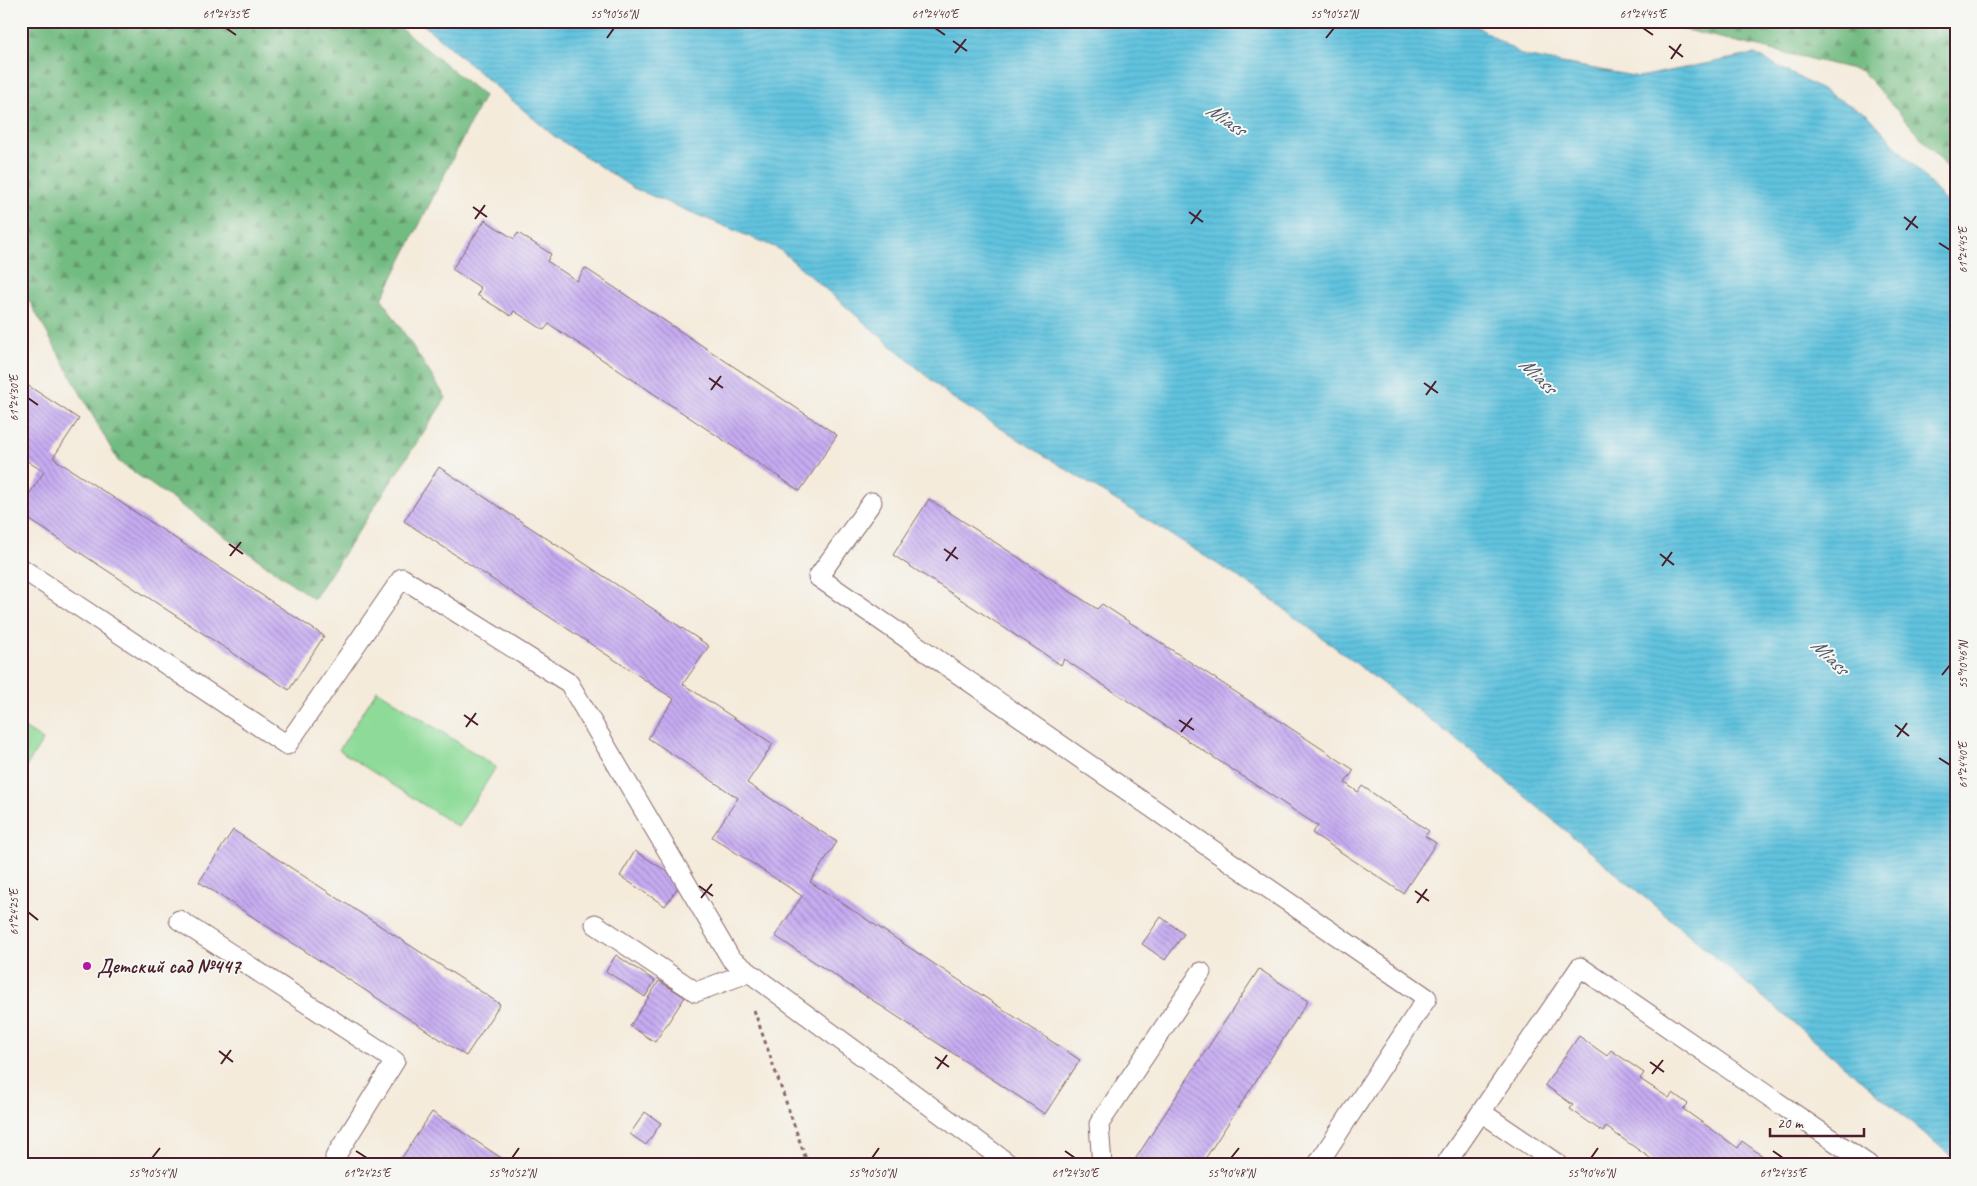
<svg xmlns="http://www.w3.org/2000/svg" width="1977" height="1186" font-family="Caveat,sans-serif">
<defs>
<pattern id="forest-firs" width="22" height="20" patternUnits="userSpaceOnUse" patternTransform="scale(1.25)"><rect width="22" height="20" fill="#72bb81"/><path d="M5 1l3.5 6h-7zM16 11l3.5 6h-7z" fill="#60976a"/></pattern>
<pattern id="water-rules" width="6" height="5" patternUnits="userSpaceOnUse" patternTransform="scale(1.25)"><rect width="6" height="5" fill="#60c3de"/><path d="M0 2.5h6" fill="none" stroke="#55a7bf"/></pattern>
<pattern id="building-back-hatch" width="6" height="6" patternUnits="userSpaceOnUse" patternTransform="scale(1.25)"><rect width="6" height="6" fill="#c6acf2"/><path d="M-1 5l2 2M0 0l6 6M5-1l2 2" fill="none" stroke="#a38bc4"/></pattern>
</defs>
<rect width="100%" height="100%" fill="#f6f6f2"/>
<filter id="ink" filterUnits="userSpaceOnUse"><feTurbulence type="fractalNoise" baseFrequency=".02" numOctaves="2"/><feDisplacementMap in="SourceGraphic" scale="10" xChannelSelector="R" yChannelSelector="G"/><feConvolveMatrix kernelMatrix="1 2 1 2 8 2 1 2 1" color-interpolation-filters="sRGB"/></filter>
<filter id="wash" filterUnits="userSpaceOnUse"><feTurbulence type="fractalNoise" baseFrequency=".0096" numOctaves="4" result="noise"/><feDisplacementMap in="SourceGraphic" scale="20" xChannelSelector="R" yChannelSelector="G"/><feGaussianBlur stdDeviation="1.12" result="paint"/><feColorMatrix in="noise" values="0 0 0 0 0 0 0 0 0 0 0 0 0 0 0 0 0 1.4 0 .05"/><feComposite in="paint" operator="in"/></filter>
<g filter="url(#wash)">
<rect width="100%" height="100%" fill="#f4ebdb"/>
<path fill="#8edb99" stroke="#6c7d62" d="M 377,690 L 496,767 L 458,827 L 339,750 Z
M 21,726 L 43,740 L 21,775 Z"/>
<path fill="url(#forest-firs)" stroke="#5e6d56" d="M 21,21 L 392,21 L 484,96 L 382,299 L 446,398 L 314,599 L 118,461 L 21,286 Z
M 1520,21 L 1956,21 L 1956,177 L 1862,71 L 1664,25 L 1529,27 Z"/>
<path fill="url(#water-rules)" stroke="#557184" d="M 419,21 L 1468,21 L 1524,56 L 1639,77 L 1755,54 L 1868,115 L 1956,212 L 1956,1160 L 1470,750 L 1262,592 L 951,397 L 779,249 L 633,188 L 554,136 Z"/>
<g id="blocks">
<path fill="url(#building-back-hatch)" d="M 485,220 L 514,239 L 518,233 L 551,254 L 547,261 L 577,281 L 585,268 L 837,435 L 800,491 L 549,324 L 544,330 L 514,311 L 511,316 L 477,295 L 481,288 L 452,269 Z
M 21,381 L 79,419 L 53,458 L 324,636 L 289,690 L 21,514 L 21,506 L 44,472 L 21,457 Z
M 439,467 L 709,646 L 683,684 L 773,744 L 747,783 L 837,842 L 810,882 L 1080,1060 L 1045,1114 L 775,936 L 802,896 L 712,837 L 738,798 L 648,738 L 674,699 L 404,521 Z
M 929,499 L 1097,609 L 1102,604 L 1354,770 L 1345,783 L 1358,792 L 1362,786 L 1429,831 L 1425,836 L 1436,843 L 1403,893 L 1312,833 L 1318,826 L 1064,659 L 1061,665 L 893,555 Z
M 233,830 L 500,1004 L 466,1056 L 199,882 Z
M 635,851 L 682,881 L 665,906 L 620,876 Z
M 1161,917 L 1184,934 L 1165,960 L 1142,944 Z
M 616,955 L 655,981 L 645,997 L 606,971 Z
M 1259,969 L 1308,1001 L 1201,1165 L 1139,1165 L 1134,1161 Z
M 659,981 L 685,997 L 655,1042 L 630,1026 Z
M 1579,1036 L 1607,1056 L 1611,1050 L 1644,1073 L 1640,1079 L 1669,1098 L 1673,1093 L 1688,1104 L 1683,1109 L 1738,1148 L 1742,1141 L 1768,1160 L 1765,1165 L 1660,1165 L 1606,1127 L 1603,1132 L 1570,1109 L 1573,1105 L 1545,1085 Z
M 432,1112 L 512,1165 L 397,1165 Z
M 645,1112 L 661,1123 L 646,1145 L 630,1134 Z"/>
</g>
</g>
<g filter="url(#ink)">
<use href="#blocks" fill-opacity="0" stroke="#866669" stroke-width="1"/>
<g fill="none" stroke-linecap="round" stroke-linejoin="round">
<g stroke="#866669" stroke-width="21">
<path id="service" d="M 872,502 L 818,577 L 1427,998 L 1317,1165
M 21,568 L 287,745 L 402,578 L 569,683 L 731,959 L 1010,1165
M 179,920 L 395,1061 L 335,1157 L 340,1165
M 595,924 L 696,992 L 742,975 L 746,971
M 1481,1112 L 1559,1165
M 1102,1165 L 1099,1124 L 1201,972
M 1445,1165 L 1580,967 L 1869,1165"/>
</g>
<path stroke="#866669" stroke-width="3" stroke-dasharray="4 4" stroke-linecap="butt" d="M 754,1010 L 808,1165"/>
<use href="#service" stroke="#fff" stroke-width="19"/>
</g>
</g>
<path fill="none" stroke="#4a1f2b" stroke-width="2" d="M 226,28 L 236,35M 935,28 L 945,35M 1643,28 L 1653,35M 607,38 L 614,28M 1326,38 L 1334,28M 953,41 L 967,51M 1669,46 L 1683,57M 955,53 L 966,39M 1671,59 L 1681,44M 473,207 L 487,217M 1189,212 L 1203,222M 1904,217 L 1918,228M 475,219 L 485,205M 1191,224 L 1201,210M 1906,230 L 1916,216M 1939,243 L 1950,250M 709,378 L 723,388M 1424,383 L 1438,393M 711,390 L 721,376M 1426,395 L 1436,381M 28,398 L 38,405M 229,544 L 243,554M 944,549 L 958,559M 1660,554 L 1674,565M 230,556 L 241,542M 946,561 L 956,547M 1662,566 L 1672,552M 1942,675 L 1950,665M 464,715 L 478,725M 1179,720 L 1194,730M 1895,725 L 1909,736M 466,727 L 476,713M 1181,732 L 1192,718M 1897,737 L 1907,723M 1939,758 L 1950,765M 699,886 L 713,896M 1415,891 L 1429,901M 701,898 L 712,884M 1417,903 L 1427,889M 28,912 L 38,920M 219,1051 L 233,1062M 935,1057 L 949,1067M 1650,1062 L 1664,1072M 221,1064 L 231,1050M 937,1069 L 947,1055M 1652,1074 L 1663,1060M 356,1151 L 367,1158M 1065,1151 L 1075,1158M 1773,1151 L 1783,1158M 152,1158 L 160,1148M 512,1158 L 519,1148M 872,1158 L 879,1148M 1231,1158 L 1239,1148M 1591,1158 L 1598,1148"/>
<circle fill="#b5179e" stroke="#f6f6f2" stroke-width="2" cx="87" cy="966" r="5"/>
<g text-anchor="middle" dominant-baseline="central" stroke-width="4" stroke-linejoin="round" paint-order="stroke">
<g font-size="20" font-weight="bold" fill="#4a1f2b" stroke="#f6f6f2" text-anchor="start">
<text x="97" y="966">Детский сад №447</text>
</g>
<g font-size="21" font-style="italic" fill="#52586a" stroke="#f6f6f2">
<text transform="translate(1226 119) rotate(34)">Miass</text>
<text transform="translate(1538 375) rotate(44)">Miass</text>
<text transform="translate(1830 656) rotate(44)">Miass</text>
</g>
</g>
<rect width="1977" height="1186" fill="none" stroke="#f6f6f2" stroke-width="55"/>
<path d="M1770 1128v8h94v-8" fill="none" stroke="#4a1f2b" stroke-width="2.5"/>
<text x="1777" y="1128" font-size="15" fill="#4a1f2b" stroke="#f6f6f2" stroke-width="4" paint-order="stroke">20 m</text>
<rect x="28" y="28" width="1922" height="1130" fill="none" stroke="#4a1f2b" stroke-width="2"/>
<g font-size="12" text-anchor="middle" fill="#4a1f2b">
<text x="226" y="18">61°24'35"E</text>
<text x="614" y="18">55°10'56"N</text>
<text x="935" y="18">61°24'40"E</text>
<text x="1334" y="18">55°10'52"N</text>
<text x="1643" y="18">61°24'45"E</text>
<text transform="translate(1963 250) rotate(-90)" y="4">61°24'45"E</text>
<text transform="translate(14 398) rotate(-90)" y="4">61°24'30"E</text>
<text transform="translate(1963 665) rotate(-90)" y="4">55°10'46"N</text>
<text transform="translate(1963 765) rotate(-90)" y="4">61°24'40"E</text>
<text transform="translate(14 912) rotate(-90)" y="4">61°24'25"E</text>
<text x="152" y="1177">55°10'54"N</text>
<text x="367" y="1177">61°24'25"E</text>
<text x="512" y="1177">55°10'52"N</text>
<text x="872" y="1177">55°10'50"N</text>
<text x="1075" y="1177">61°24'30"E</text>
<text x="1231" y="1177">55°10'48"N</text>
<text x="1591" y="1177">55°10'46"N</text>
<text x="1783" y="1177">61°24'35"E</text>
</g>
</svg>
